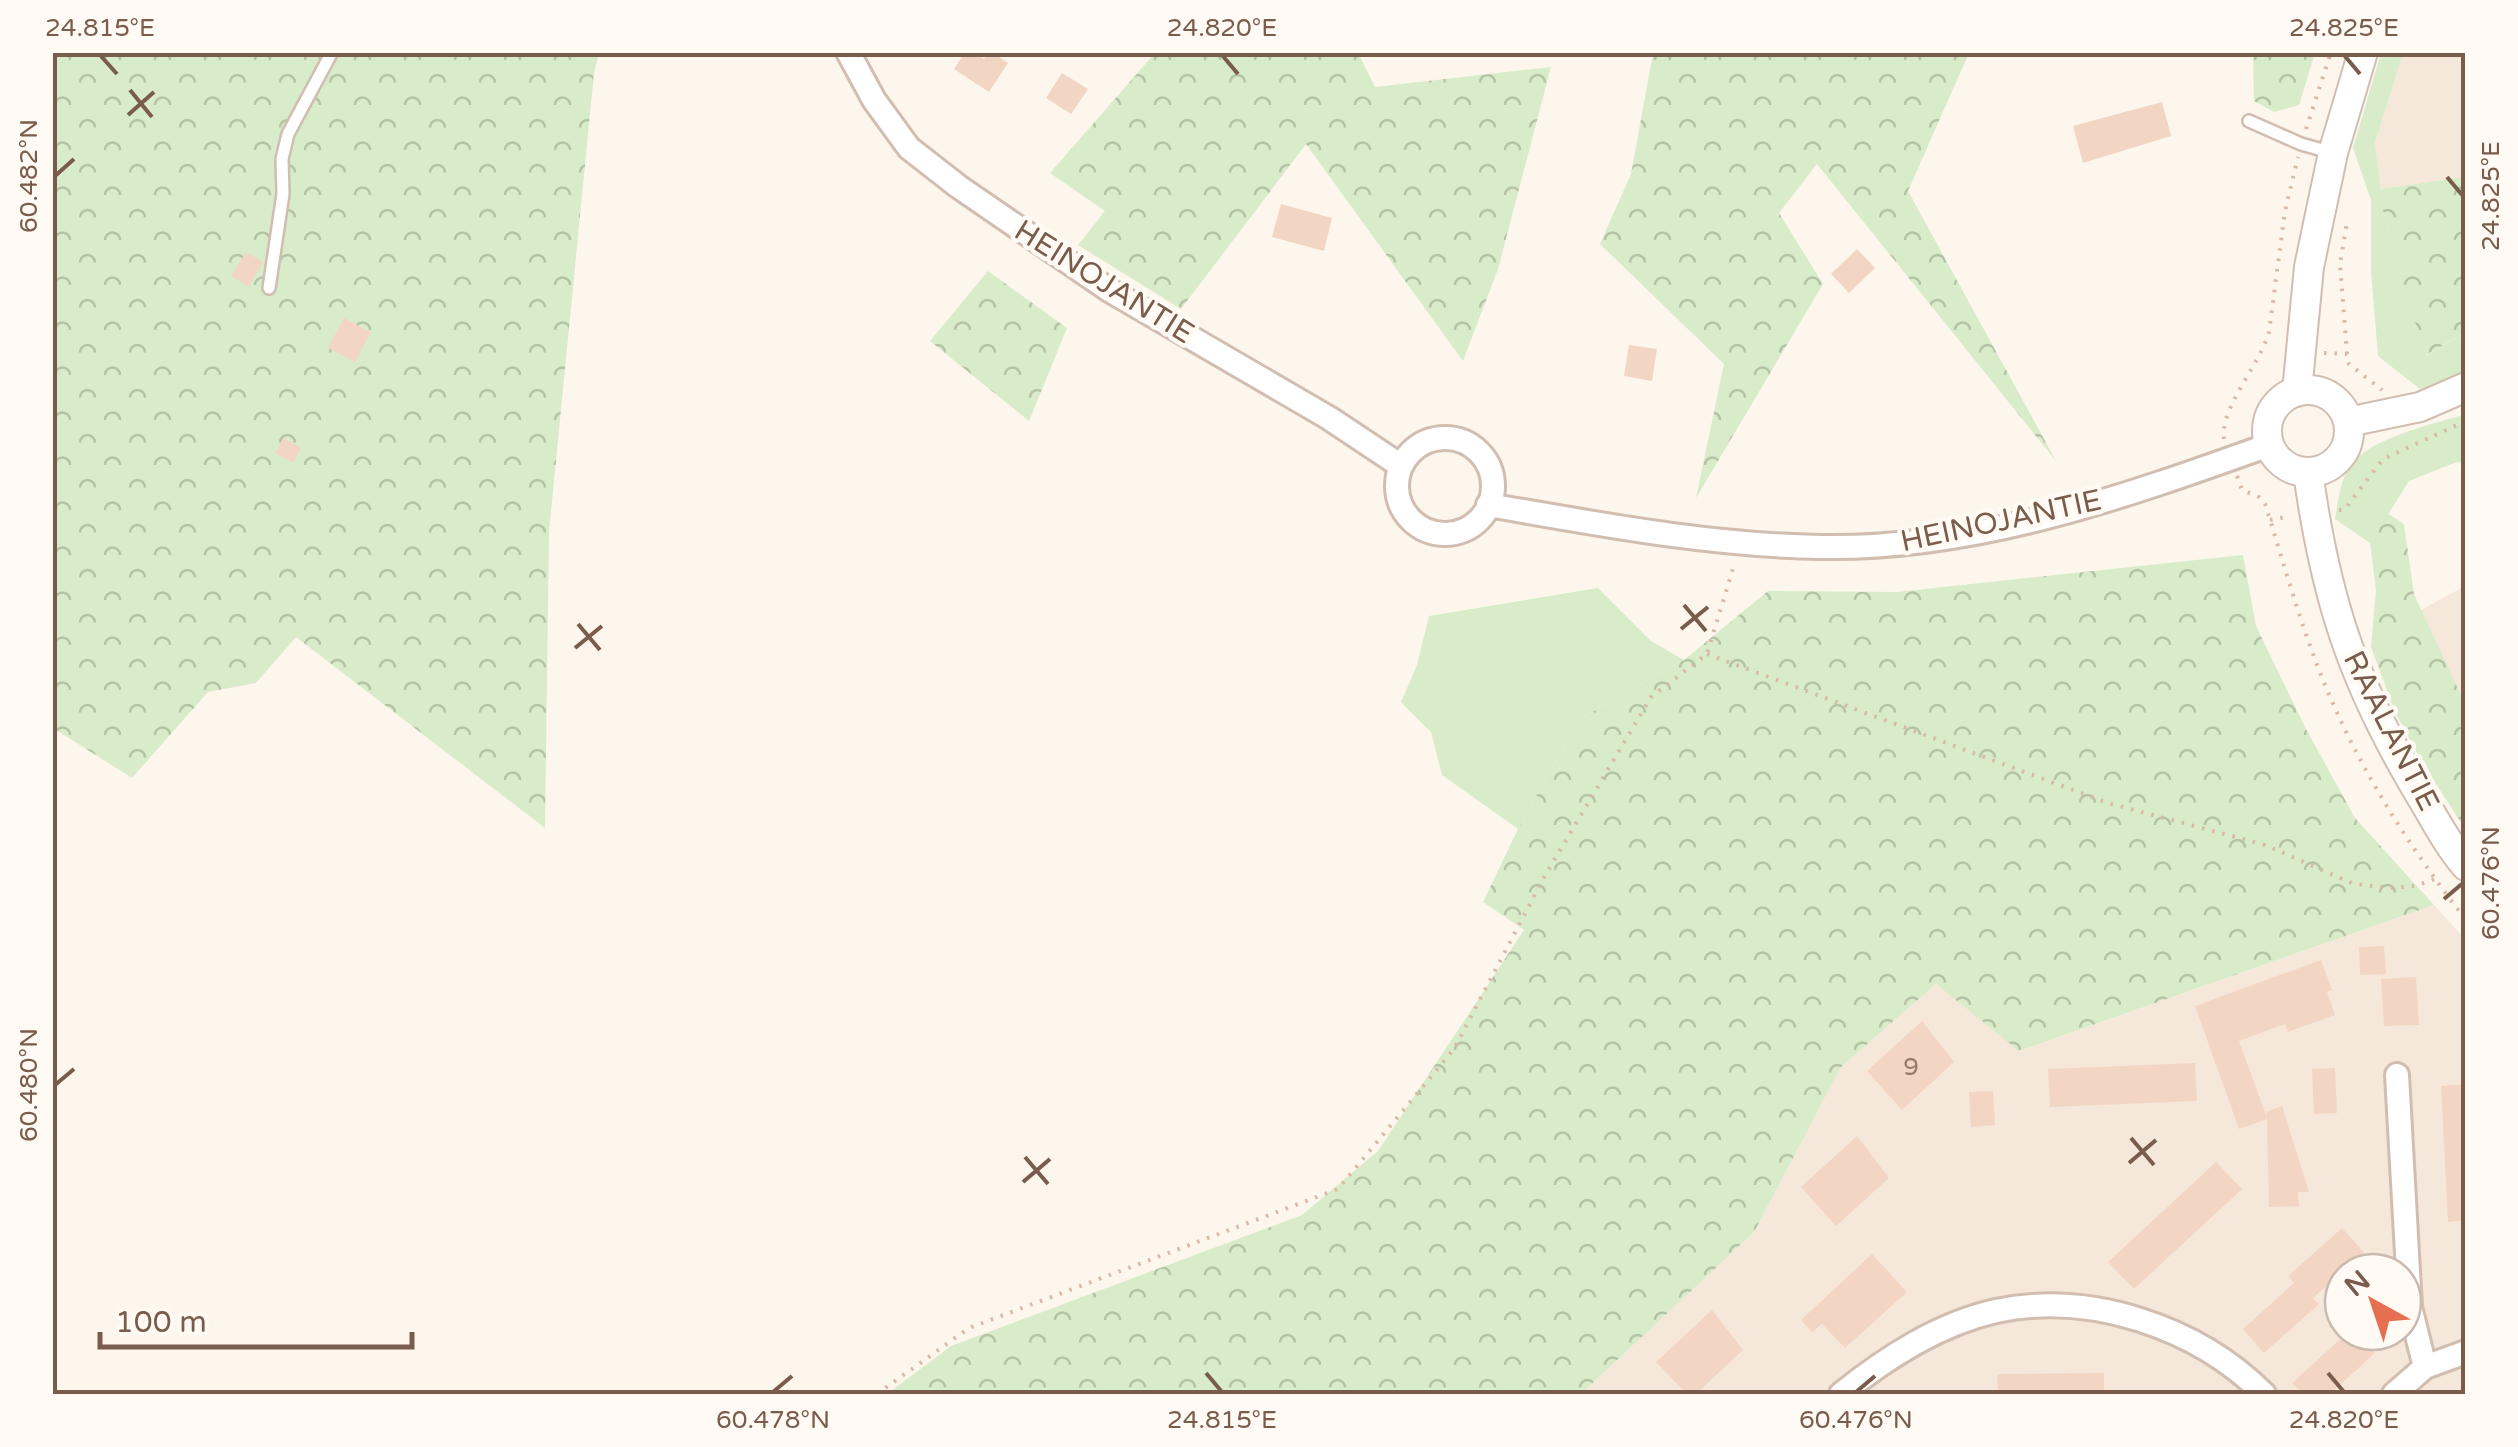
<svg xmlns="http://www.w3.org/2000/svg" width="2518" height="1447" font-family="'Varela Round',sans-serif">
<defs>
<pattern id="forest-crowns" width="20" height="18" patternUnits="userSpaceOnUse" patternTransform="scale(2.5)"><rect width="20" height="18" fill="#d8ecc9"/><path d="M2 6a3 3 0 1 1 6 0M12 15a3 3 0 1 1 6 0" fill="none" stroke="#b4c2a5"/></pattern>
</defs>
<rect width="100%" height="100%" fill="#fdf6ec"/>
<path fill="#f5e8da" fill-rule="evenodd" d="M 2403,53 L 2465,53 L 2465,177 L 2380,189 L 2375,143 Z
M 2465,586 L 2465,721 L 2417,612 Z
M 2434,905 L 2465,939 L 2465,1394 L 1581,1394 L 1754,1232 L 1841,1067 L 1936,984 L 2020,1051 ZM 2343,1272 L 2403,1272 L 2403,1332 L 2343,1332 Z"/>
<path fill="#d8ecc9" d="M 2381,53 L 2403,53 L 2375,143 L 2383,210 L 2426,356 L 2465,332 L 2465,372 L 2420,389 L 2378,356 L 2371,271 L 2371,200 L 2353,148 Z
M 2465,414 L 2465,463 L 2457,462 L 2409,481 L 2370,543 L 2335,519 C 2338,501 2340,482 2350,466 C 2368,438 2435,424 2465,414 Z
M 1598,588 L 1651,641 L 1684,660 L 1580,719 L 1518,829 L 1442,775 L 1431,732 L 1401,702 L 1417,665 L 1429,616 Z"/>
<path fill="url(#forest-crowns)" d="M 52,53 L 599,53 L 594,73 L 549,532 L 545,828 L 296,637 L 256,683 L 208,692 L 132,778 L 53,728 Z
M 1155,53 L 1358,53 L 1375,87 L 1551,67 L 1498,269 L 1463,361 L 1306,144 L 1181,309 L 1078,245 L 1105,211 L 1050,173 Z
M 1653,53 L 1969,53 L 1908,191 L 2056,461 L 1817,164 L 1779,213 L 1823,284 L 1696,498 L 1724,364 L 1600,244 L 1631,174 Z
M 2253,53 L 2315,53 L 2299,105 L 2274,112 L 2254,101 Z
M 2465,177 L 2465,332 L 2425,356 L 2383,210 L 2380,189 Z
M 988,271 L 1067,328 L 1029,421 L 930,341 Z
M 2387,513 L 2404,524 L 2414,594 L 2465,704 L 2465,829 L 2422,762 L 2395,712 L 2371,647 L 2376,590 L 2370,543 Z
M 2243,555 L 2256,626 L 2306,729 L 2355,818 L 2434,905 L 2019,1051 L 1936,984 L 1841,1067 L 1754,1232 L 1581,1394 L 887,1394 L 951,1346 L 1302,1215 L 1378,1151 L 1524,930 L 1483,902 L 1518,829 L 1580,719 L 1684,660 L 1768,591 L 1897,592 Z"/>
<path fill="#f3d5c3" d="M 965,52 L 974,52 L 984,59 L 988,52 L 992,52 L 1008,63 L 989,92 L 954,69 Z
M 1062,73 L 1088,89 L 1071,114 L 1046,98 Z
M 2162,102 L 2171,136 L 2083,163 L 2073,126 Z
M 1281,204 L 1332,218 L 1324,251 L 1272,237 Z
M 1857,249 L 1875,268 L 1849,293 L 1831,274 Z
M 246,252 L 263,262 L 249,287 L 231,276 Z
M 344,318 L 371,332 L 355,362 L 328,348 Z
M 1629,345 L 1657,349 L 1652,381 L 1624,376 Z
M 284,438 L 301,448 L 293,463 L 275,453 Z
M 2384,946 L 2386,974 L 2360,975 L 2359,947 Z
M 2321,960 L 2332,990 L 2327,992 L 2335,1015 L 2288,1032 L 2285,1024 L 2239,1041 L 2267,1118 L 2266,1112 L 2282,1106 L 2309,1192 L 2298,1192 L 2299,1206 L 2269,1207 L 2267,1119 L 2239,1129 L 2195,1006 Z
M 2416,977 L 2419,1025 L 2384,1026 L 2381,979 Z
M 1922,1021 L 1954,1062 L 1902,1110 L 1867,1071 Z
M 2195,1063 L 2197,1101 L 2050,1107 L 2048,1069 Z
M 2335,1068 L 2337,1113 L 2314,1114 L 2312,1069 Z
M 2466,1084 L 2466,1220 L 2448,1222 L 2441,1086 Z
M 1993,1091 L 1995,1125 L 1971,1127 L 1969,1092 Z
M 1857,1136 L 1889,1178 L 1836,1226 L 1801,1187 Z
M 2216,1162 L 2242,1189 L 2134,1289 L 2108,1262 Z
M 2342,1228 L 2364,1252 L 2313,1298 L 2319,1304 L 2264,1353 L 2243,1329 L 2294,1283 L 2288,1276 Z
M 1872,1254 L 1907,1292 L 1845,1348 L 1822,1324 L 1812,1332 L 1801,1320 Z
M 1712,1310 L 1743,1350 L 1696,1394 L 1687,1394 L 1656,1362 Z
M 2348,1332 L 2388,1332 L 2370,1349 L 2375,1353 L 2330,1394 L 2303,1394 L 2292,1383 Z
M 2104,1373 L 2104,1394 L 1998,1394 L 1997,1374 Z"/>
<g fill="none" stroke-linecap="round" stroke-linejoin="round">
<g stroke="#d1beb0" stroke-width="16">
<path id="service" d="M 2249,121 L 2301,144 L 2333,153
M 269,288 L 283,194 L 282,159 L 288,134 L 332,52"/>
</g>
<g stroke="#d1beb0" stroke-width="28">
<path id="minor" d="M 848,52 L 874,100 L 909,148 L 959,187 L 1109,290 L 1329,418 L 1401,466
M1397 486a48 48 0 1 1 96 0a48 48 0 1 1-96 0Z
M 1488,505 C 1599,524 1708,545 1820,547 C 1975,550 2124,497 2269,445
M 2397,1075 L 2410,1307 L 2425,1367
M 1841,1394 C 1886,1358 1938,1324 1996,1311 C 2090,1291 2197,1327 2264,1394
M 2394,1394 L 2425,1367 L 2466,1352"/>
</g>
<g stroke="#d1beb0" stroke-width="32">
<path id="tertiary" d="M2267 431a41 41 0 1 1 82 0a41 41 0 1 1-82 0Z
M 2297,392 L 2309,267 L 2333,153 L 2363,52
M 2348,422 L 2420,407 L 2466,387
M 2308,472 C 2325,596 2352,680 2416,788 C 2432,814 2446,843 2466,866"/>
</g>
<path stroke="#d9b8a5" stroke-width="4" stroke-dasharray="2.5 8" stroke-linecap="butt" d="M 2306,129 L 2331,52
M 2324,353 L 2347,354 L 2349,364 L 2382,390
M 2347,354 L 2340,264 L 2347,222
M 2224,439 C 2220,407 2260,365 2269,332 L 2285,211 L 2298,157
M 2237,476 L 2242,490 L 2259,497 L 2265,504 C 2285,567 2302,631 2328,692 C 2363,775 2411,849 2466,920
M 2339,510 L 2344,510 L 2383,459 L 2466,421
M 2270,520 L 2290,516
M 1707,654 L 2108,803 L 2265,845 L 2354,884 L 2391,888 L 2415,886 L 2435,879
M 877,1394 L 969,1328 L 1338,1189 L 1454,1049 L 1543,879 L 1651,697 L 1707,654 L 1735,562"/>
<use href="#service" stroke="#fff" stroke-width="11"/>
<use href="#minor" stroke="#fff" stroke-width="22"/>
<use href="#tertiary" stroke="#fff" stroke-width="28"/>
</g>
<path fill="none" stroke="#7a5c4d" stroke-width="4" d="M 100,55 L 117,74M 1222,55 L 1238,74M 2344,55 L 2360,74M 130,90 L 152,117M 128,115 L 154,92M 55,176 L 74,159M 2447,177 L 2463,196M 1684,605 L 1706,631M 578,624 L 600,650M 1681,629 L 1708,607M 575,648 L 602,626M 2444,899 L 2463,883M 55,1085 L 74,1069M 2131,1138 L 2154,1165M 1025,1157 L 1048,1184M 2129,1163 L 2156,1140M 1023,1182 L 1050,1159M 1206,1373 L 1222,1392M 2328,1373 L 2344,1392M 773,1392 L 792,1376M 1856,1392 L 1875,1376"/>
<g text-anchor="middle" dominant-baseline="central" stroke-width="9" stroke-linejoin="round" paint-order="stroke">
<g font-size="25" fill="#987a6a">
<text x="1911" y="1067">9</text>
</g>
<g font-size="30" fill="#7a5c4d" stroke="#fffaf3">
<text transform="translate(1104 282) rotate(32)">HEINOJANTIE</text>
<text transform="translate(2001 521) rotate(-12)">HEINOJANTIE</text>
<text transform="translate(2391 731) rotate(63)">RAALANTIE</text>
</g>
</g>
<rect width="2518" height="1447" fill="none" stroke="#fffaf3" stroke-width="110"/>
<g transform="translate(2373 1302) rotate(320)"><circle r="48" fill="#fffaf3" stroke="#cabbb1" stroke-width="2.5"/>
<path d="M0-8L18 38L0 25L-18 38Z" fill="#e76f51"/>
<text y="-15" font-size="28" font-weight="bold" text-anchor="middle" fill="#7a5c4d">N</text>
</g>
<path d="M100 1332v15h312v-15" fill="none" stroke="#7a5c4d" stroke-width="5"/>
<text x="115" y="1332" font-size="30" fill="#7a5c4d" stroke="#fffaf3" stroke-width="8" paint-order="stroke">100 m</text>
<rect x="55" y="55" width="2408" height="1337" fill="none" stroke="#7a5c4d" stroke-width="4"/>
<g font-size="25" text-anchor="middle" fill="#7a5c4d">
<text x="100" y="36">24.815°E</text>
<text x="1222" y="36">24.820°E</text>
<text x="2344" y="36">24.825°E</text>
<text transform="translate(28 176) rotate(-90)" y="9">60.482°N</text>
<text transform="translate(2490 196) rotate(-90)" y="9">24.825°E</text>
<text transform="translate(2490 883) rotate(-90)" y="9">60.476°N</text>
<text transform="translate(28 1085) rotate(-90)" y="9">60.480°N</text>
<text x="773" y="1428">60.478°N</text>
<text x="1222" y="1428">24.815°E</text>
<text x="1856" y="1428">60.476°N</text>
<text x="2344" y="1428">24.820°E</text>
</g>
</svg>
